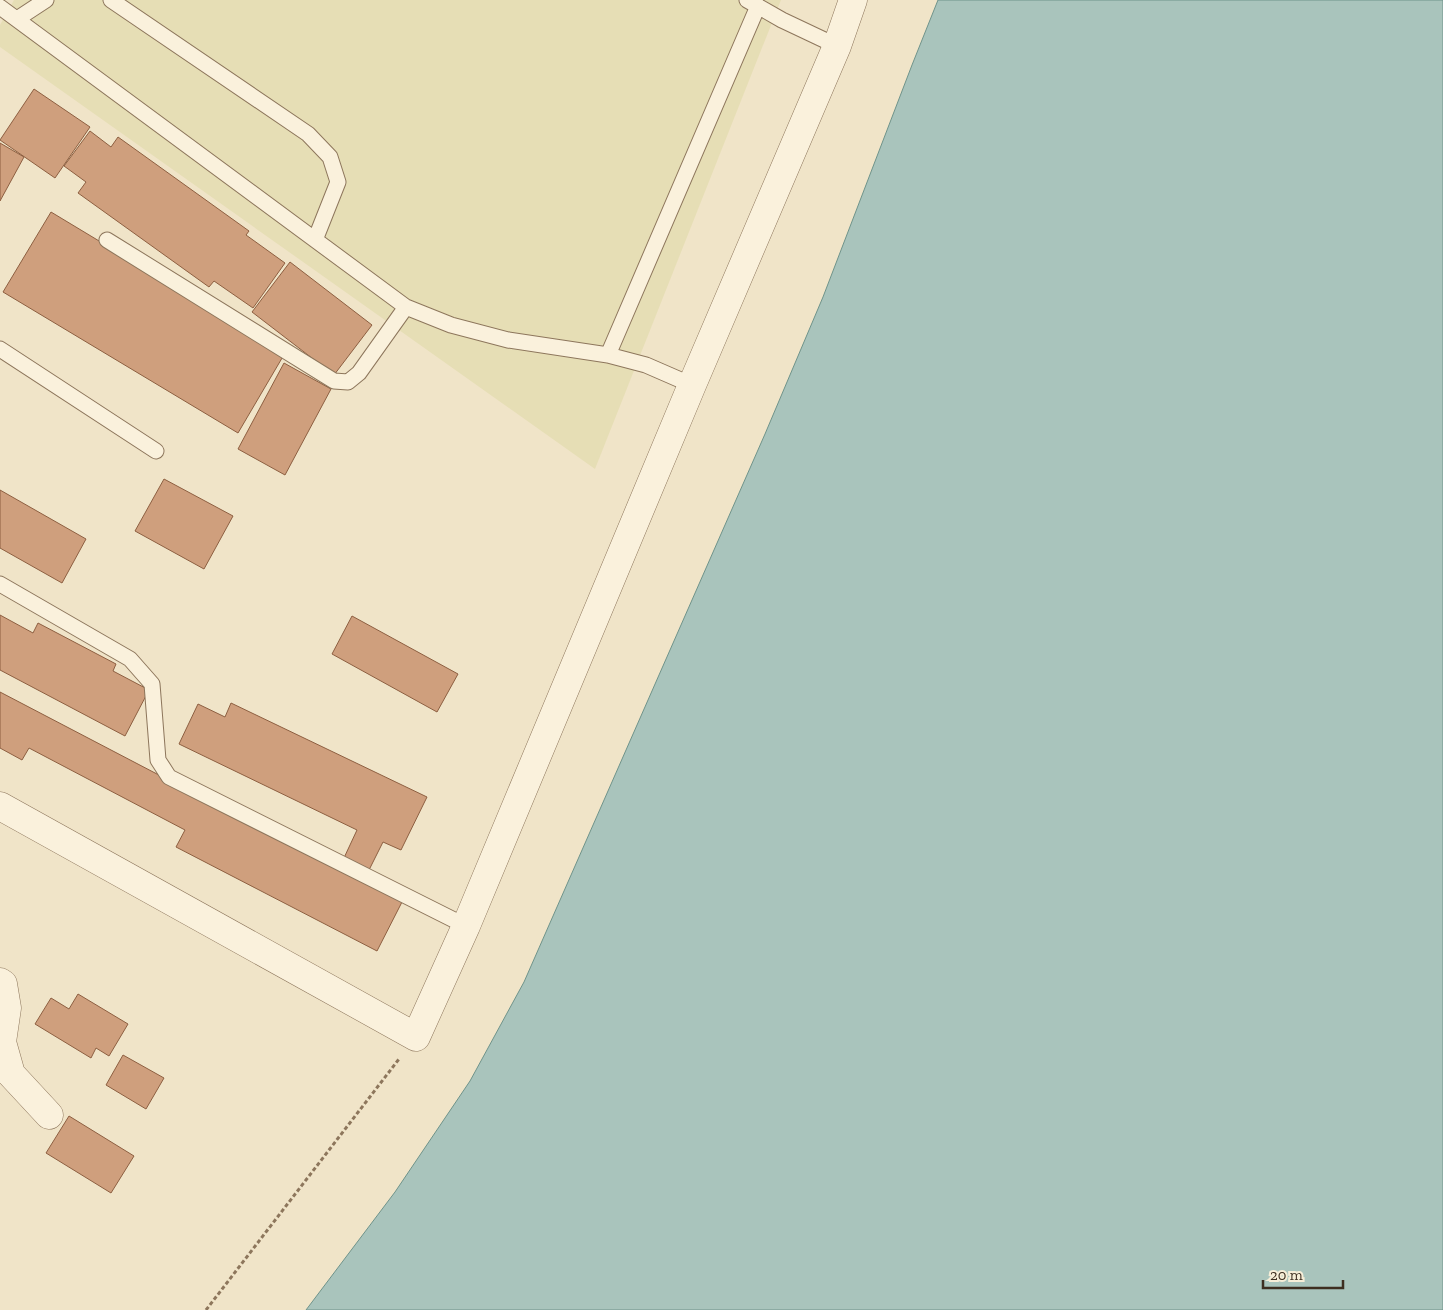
<svg xmlns="http://www.w3.org/2000/svg" width="1443" height="1310" font-family="'Zilla Slab',serif">
<rect width="100%" height="100%" fill="#f0e4c8"/>
<path fill="#e6deb5" d="M 14,0 L 781,0 L 595,469 L 0,47 L 0,25 Z"/>
<path fill="#a9c4bc" stroke="#6f938a" d="M 938,0 L 1443,0 L 1443,1310 L 306,1310 L 395,1192 L 470,1081 L 524,982 L 765,434 L 823,297 L 912,65 Z"/>
<path fill="#cf9f7d" stroke="#8d5f41" d="M 34,89 L 90,127 L 55,178 L 0,140 Z
M 90,131 L 111,147 L 118,137 L 249,231 L 246,235 L 285,263 L 253,308 L 214,281 L 209,287 L 78,193 L 86,182 L 64,166 Z
M 0,143 L 24,157 L 0,201 Z
M 51,212 L 285,353 L 238,433 L 3,292 Z
M 290,262 L 372,325 L 334,375 L 252,312 Z
M 284,363 L 331,389 L 285,475 L 238,449 Z
M 164,479 L 233,516 L 204,569 L 135,531 Z
M 0,490 L 86,539 L 62,583 L 0,548 Z
M 0,615 L 33,633 L 38,623 L 116,664 L 113,671 L 149,690 L 125,736 L 0,670 Z
M 352,616 L 458,674 L 437,712 L 332,654 Z
M 0,692 L 402,902 L 377,951 L 176,847 L 185,830 L 29,748 L 22,760 L 0,748 Z
M 231,703 L 427,797 L 401,850 L 383,842 L 368,872 L 343,860 L 357,830 L 179,744 L 198,704 L 225,717 Z
M 78,994 L 128,1024 L 109,1056 L 96,1048 L 91,1058 L 35,1024 L 51,998 L 69,1009 Z
M 123,1055 L 164,1078 L 146,1109 L 106,1085 Z
M 69,1116 L 134,1156 L 111,1193 L 46,1153 Z"/>
<g fill="none" stroke-linecap="round" stroke-linejoin="round">
<g stroke="#8d765c" stroke-width="17">
<path id="service" d="M 111,0 L 308,134 L 330,157 L 338,182 L 315,240
M 747,0 L 782,20 L 837,46
M 0,7 L 406,307 L 451,325 L 508,340 L 608,355 L 646,365 L 692,385
M 17,19 L 46,0
M 107,240 L 334,381 L 348,382 L 359,373 L 406,307
M 0,349 L 156,451
M 608,355 L 758,6
M 0,584 L 130,659 L 152,684 L 158,760 L 169,777 L 466,926"/>
</g>
<g stroke="#8d765c" stroke-width="29">
<path id="minor" d="M 0,806 L 416,1037 L 466,926 L 692,385 L 837,46 L 853,0
M 0,982 L 3,984 L 7,1008 L 2,1042 L 11,1074 L 49,1115"/>
</g>
<path stroke="#8d765c" stroke-width="3" stroke-dasharray="4 2.5" stroke-linecap="butt" d="M 206,1310 L 399,1059"/>
<use href="#service" stroke="#faf1dc" stroke-width="15"/>
<use href="#minor" stroke="#faf1dc" stroke-width="28"/>
</g>
<path d="M1263 1280v8h80v-8" fill="none" stroke="#3d2e20" stroke-width="2.5"/>
<text x="1270" y="1280" font-size="15" fill="#3d2e20" stroke="#f7eed8" stroke-width="4" paint-order="stroke">20 m</text>
</svg>
